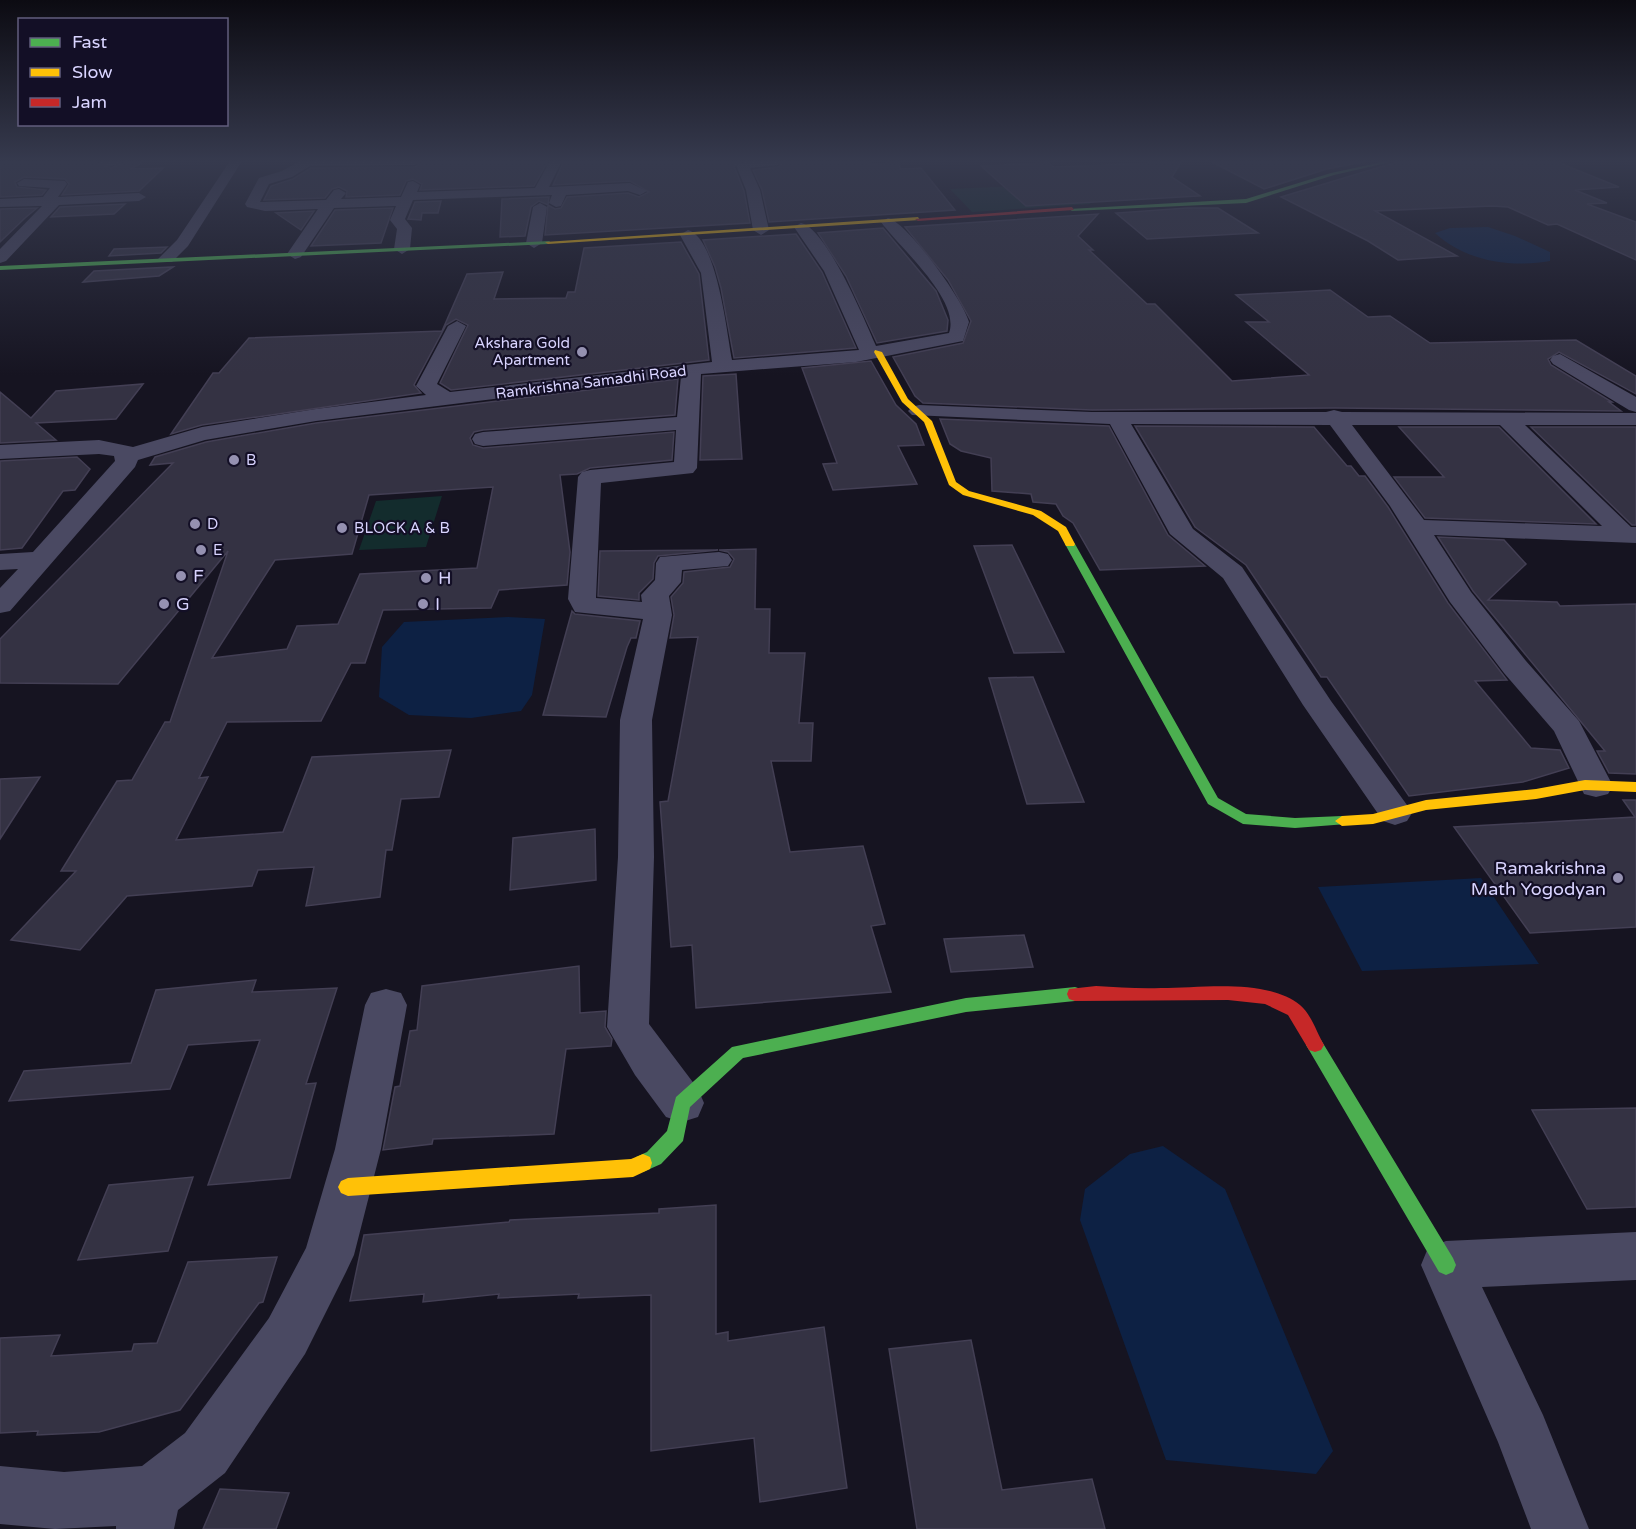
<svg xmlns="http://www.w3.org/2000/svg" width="1636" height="1529" font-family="'Varela Round',sans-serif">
<rect width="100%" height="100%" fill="#161421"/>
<path fill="#132c2d" d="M 1059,184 L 1091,204 L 972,212 L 950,189 Z
M 442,496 L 426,547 L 359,550 L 376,501 Z"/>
<path fill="#0d2144" d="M 1488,227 L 1515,236 L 1550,252 L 1550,261 C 1510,268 1465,261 1435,233 L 1450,228 Z
M 508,617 L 545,619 L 532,695 L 521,711 L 471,718 L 409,715 L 379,697 L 382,647 L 404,622 Z
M 1481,878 L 1539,964 L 1362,971 L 1318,887 Z
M 1163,1146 L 1225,1189 L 1333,1451 L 1316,1474 L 1166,1460 L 1080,1220 L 1085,1189 L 1130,1154 Z"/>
<path fill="#343243" stroke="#433f54" stroke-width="1.5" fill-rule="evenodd" d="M 437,161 L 548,161 L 534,186 L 420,190 L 422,184 L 413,179 L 406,181 L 400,195 L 346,197 L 347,191 L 339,187 L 332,189 L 325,198 L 264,200 L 271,186 L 293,179 L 311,168 L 415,167 L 423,162 Z
M 564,161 L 742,161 L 734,166 L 744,191 L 750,223 L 545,235 L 548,205 L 555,209 L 561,208 L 567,197 L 628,193 L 639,197 L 649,192 L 630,181 L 553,185 Z
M 786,161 L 869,161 L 870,164 L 899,163 L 900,169 L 921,168 L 955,210 L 769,222 L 762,190 L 753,170 L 778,167 Z
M 1210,161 L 1368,161 L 1327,169 L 1264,189 Z
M 1400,161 L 1555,161 L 1619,187 L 1575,190 L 1607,203 L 1587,204 L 1636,222 L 1636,260 L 1557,224 L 1548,225 L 1508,207 L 1492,206 L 1375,211 L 1457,256 L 1398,260 L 1368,241 L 1281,197 Z
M 1181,162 L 1172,177 L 1200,196 L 1026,206 L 981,166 L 1048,163 L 1054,167 Z
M 0,163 L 97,163 L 111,168 L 124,163 L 142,163 L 130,169 L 163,168 L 139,191 L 62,195 L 69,184 L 65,179 L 24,177 L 15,182 L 17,187 L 46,190 L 42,195 L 0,197 Z
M 549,197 L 548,205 L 539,201 L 531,207 L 525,236 L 500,237 L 502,199 Z
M 441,201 L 438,213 L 422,213 L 421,220 L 408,219 L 415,202 Z
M 125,204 L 114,214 L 51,217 L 60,207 Z
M 37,208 L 25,218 L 0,242 L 0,209 Z
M 393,208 L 381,243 L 311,246 L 335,210 Z
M 1187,208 L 1218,208 L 1258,233 L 1147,239 L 1116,213 Z
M 314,211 L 301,230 L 276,213 Z
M 1098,214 L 1078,236 L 1093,250 L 1089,250 L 1147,304 L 1155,304 L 1232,381 L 1309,375 L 1246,322 L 1269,322 L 1236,295 L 1330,290 L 1368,317 L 1390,316 L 1430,343 L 1576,340 L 1636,376 L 1636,394 L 1559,352 L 1548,359 L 1551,365 L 1612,402 L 1609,402 L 1621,411 L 1335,408 L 1092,410 L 923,403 L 915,396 L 893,357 L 963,343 L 971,321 L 948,280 L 905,227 Z
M 883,228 L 936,291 L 948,320 L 947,331 L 877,343 L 846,276 L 818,233 Z
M 796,234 L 822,272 L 856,348 L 734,358 L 721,288 L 715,267 L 703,240 Z
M 681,242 L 699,274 L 709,360 L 451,390 L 440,383 L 468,325 L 456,319 L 446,325 L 414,385 L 421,393 L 202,425 L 171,434 L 213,373 L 219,373 L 249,338 L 442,331 L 467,274 L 503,272 L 494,299 L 566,298 L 568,292 L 575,292 L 584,248 Z
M 167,247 L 161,253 L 109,256 L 114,249 Z
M 173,267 L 159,276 L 83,282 L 94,271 Z
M 871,361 L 896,405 L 916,424 L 924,445 L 898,446 L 917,484 L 833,490 L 823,464 L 837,463 L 802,368 Z
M 736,374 L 742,459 L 700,460 L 703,376 Z
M 678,379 L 675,415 L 483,430 L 474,432 L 470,438 L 473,445 L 483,448 L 674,432 L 672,460 L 590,468 L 577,474 L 560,475 L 570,552 L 567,585 L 499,590 L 491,608 L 383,610 L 365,663 L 351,663 L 321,721 L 227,722 L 199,778 L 208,777 L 176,840 L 283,832 L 312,757 L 451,750 L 439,797 L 401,799 L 392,850 L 386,850 L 380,897 L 306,906 L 314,867 L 258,870 L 252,886 L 127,896 L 80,950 L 11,940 L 76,871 L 61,871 L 117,781 L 132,780 L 165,722 L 170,722 L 228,551 L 118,684 L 0,683 L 0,639 L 173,463 L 150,465 L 155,457 L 206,442 L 316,423 ZM 493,487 L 477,568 L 360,574 L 338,624 L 297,626 L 287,649 L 212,658 L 275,560 L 352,554 L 369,495 Z
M 143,384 L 116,419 L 36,423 L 56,440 L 0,443 L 0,392 L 31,418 L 56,391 Z
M 940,419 L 1109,426 L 1168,535 L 1205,566 L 1100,570 L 1073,523 L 1063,516 L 1056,504 L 1033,502 L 1031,494 L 992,491 L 991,458 L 961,451 L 950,444 Z
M 1135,426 L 1314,427 L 1347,466 L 1351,466 L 1359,476 L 1365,476 L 1388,507 L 1448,603 L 1507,680 L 1475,681 L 1531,748 L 1560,750 L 1569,768 L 1523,782 L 1409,796 L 1327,677 L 1321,677 L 1246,565 L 1195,527 Z
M 1399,427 L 1499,427 L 1596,524 L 1425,518 L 1394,477 L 1444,477 Z
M 1531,427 L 1636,427 L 1636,525 L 1632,525 Z
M 77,457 L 90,469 L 75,490 L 63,491 L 22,548 L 0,550 L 0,461 Z
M 1438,537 L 1504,540 L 1526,564 L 1488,600 L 1557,602 L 1560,606 L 1636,604 L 1636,774 L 1609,773 L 1597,751 L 1605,751 L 1473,591 Z
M 1012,545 L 1064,652 L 1014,653 L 974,546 Z
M 756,549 L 755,609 L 770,609 L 769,653 L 805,653 L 799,723 L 813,723 L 811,761 L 771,761 L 790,852 L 863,846 L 885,924 L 871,926 L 891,992 L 696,1008 L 692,945 L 671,947 L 660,802 L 668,801 L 698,637 L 670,638 L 674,615 L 671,597 L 683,583 L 684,572 L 730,567 L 734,559 L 728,552 L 719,550 Z
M 718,550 L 658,556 L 654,563 L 653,579 L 639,593 L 639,600 L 598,596 L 600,551 Z
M 572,611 L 575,614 L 640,621 L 636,638 L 631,638 L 627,647 L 606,717 L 543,715 Z
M 1033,677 L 1084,802 L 1027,804 L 989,678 Z
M 40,777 L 0,839 L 0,779 Z
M 1623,800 L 1636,800 L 1636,927 L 1530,933 L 1454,827 L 1635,817 Z
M 595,829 L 596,880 L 510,890 L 513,838 Z
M 1024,935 L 1033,967 L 951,972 L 944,939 Z
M 579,966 L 580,1013 L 606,1011 L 605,1027 L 612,1039 L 611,1046 L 566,1049 L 554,1134 L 433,1139 L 432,1144 L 383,1150 L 395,1087 L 400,1086 L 410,1031 L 417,1030 L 422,986 Z
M 256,980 L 252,992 L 337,988 L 306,1084 L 316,1083 L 290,1178 L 208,1185 L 260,1040 L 188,1045 L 170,1089 L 9,1101 L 24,1071 L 131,1063 L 156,990 Z
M 1636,1108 L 1636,1207 L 1587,1209 L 1532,1110 Z
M 193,1177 L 168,1251 L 78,1260 L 109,1185 Z
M 716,1205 L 716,1334 L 728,1332 L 728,1341 L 824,1327 L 847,1488 L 760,1502 L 754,1438 L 651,1451 L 651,1295 L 578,1298 L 579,1294 L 498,1298 L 499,1294 L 423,1302 L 424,1294 L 350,1301 L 364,1235 L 509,1222 L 510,1220 L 659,1213 L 659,1209 Z
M 277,1257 L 263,1302 L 259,1303 L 180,1410 L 99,1432 L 37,1435 L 38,1431 L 0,1433 L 0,1338 L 60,1335 L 51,1356 L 132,1351 L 134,1344 L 157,1343 L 188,1262 Z
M 971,1340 L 1002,1490 L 1092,1479 L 1105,1529 L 917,1529 L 889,1349 Z
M 220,1489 L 289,1493 L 276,1529 L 203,1529 Z"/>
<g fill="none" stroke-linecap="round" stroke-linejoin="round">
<path fill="#4a4962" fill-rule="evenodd" d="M 98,161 L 123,161 C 118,167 103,167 98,161 Z
M 230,161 L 242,161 L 188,246 L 172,262 L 160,262 L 158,259 L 177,240 Z
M 300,161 L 421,161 L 415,165 L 310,166 L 292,177 L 269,184 L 260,202 L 326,200 L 334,190 L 339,189 L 346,193 L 341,199 L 401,197 L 408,182 L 413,181 L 420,185 L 417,192 L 535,188 L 550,161 L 562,161 L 549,187 L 630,183 L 647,191 L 640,195 L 628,191 L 566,195 L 561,206 L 556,207 L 549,203 L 552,195 L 413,200 L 405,219 L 412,228 L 410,249 L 402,254 L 394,249 L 397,229 L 390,220 L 396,206 L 334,208 L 301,257 L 295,259 L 287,254 L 318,209 L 265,211 L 247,207 L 245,204 L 259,178 L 282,171 Z
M 747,161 L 784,161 L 778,165 L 750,168 L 760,190 L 769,230 L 761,235 L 753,230 L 746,190 L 736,165 Z
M 24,179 L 65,181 L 67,184 L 58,197 L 139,193 L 146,197 L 139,201 L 59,205 L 6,261 L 0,263 L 0,249 L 42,206 L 0,207 L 0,199 L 43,197 L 50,188 L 19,186 L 17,183 Z
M 540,203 L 547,207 L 542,243 L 534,248 L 526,243 L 533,207 Z
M 888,218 C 907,222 964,301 969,322 L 963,341 L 856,362 L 701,374 L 697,468 L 693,473 L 601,483 L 596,598 L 642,602 L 641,595 L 655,580 L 656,563 L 660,557 L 719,552 L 728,554 L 732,560 L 728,566 L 682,570 L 681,582 L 669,596 L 672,615 L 652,720 L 654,857 L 649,1024 L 698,1089 L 704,1103 L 698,1117 L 682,1122 L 666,1117 L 635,1075 L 607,1027 L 618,857 L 620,720 L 643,619 L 575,612 L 568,599 L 578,477 L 582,472 L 590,470 L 674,462 L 676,430 L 483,446 L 475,444 L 472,439 L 475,434 L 483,432 L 677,417 L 681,376 L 316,421 L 205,440 L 138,460 L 135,467 L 10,611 L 0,613 L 0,588 L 18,569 L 0,570 L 0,554 L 33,552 L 115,461 L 114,456 L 99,454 L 0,459 L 0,445 L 99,440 L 133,447 L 202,427 L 316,409 L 426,395 L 416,386 L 448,326 L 457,321 L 466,326 L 437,384 L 450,392 L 712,362 L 701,273 L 680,235 L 688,230 C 717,238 727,334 732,360 L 859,350 L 824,271 L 794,227 L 801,223 C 827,229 865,321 876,346 L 949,333 C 961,300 899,247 881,222 Z
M 1560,354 L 1636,397 L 1636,412 L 1629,410 L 1553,364 L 1550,360 L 1553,356 Z
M 919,405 L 1092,412 L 1326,412 L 1334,410 L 1342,412 L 1636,413 L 1636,425 L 1525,425 L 1631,527 L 1636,527 L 1636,543 L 1434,535 L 1471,592 L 1526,661 L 1579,721 L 1613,786 L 1608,794 L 1596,797 L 1584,794 L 1554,731 L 1504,673 L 1450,602 L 1390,506 L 1330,425 L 1131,424 L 1193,529 L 1242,567 L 1331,701 L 1407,805 L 1412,813 L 1407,821 L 1395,825 L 1383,821 L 1303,705 L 1223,578 L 1170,534 L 1110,424 L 912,415 L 908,411 L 912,407 ZM 1352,425 L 1500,425 L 1602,526 L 1424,520 Z
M 386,989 L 401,993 L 407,1005 L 381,1149 L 354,1255 L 346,1272 L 305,1354 L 225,1473 L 178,1510 L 174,1529 L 116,1529 L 116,1526 L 55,1529 L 0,1524 L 0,1466 L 64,1472 L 142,1466 L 185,1433 L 269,1318 L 306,1248 L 335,1149 L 365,1005 L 371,993 Z
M 1636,1232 L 1636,1280 L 1482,1287 L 1543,1415 L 1589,1529 L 1531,1529 L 1498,1442 L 1421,1265 L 1428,1248 L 1446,1241 Z"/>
<path fill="#4caf50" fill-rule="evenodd" d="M 1387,161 L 1395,161 L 1334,175 L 1246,203 L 1072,211 L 1069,209 L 1246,199 L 1331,173 Z
M 550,241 L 548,244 L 0,270 L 0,266 Z
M 1070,541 L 1075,544 L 1218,798 L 1246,814 L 1295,818 L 1342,816 L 1347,818 L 1349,821 L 1347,824 L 1295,828 L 1243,824 L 1208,804 L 1065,544 Z
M 1075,987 L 1081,989 L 1083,994 L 1081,999 L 1075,1001 L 966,1012 L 743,1058 L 690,1107 L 683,1141 L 661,1164 L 643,1172 L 636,1169 L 634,1163 L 636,1157 L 647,1152 L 667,1131 L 676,1097 L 732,1047 L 966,998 Z
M 1315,1038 L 1321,1040 L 1453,1258 L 1456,1265 L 1453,1272 L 1446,1275 L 1439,1272 L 1309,1050 L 1306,1045 L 1309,1040 Z"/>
<path fill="#ffc107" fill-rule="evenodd" d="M 918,217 L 920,220 L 548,244 L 545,242 Z
M 875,350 L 882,352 L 908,399 L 932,421 L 956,482 L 969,491 L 1041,511 L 1066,527 L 1075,544 L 1074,546 L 1066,546 L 1058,531 L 1033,515 L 963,495 L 949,485 L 924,422 L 902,402 L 874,352 Z
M 1585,780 L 1636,782 L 1636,792 L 1585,790 L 1536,799 L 1426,810 L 1373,824 L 1342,826 L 1335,821 L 1342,816 L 1373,814 L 1426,800 L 1536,789 Z
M 643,1154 L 650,1157 L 652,1163 L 650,1169 L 633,1177 L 348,1196 L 341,1193 L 338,1187 L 341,1181 L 348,1178 L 631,1159 Z"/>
<path fill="#c62828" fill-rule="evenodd" d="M 1072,207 L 1074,210 L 918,221 L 915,219 Z
M 1096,986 C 1117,987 1139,989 1161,988 C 1202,988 1266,978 1300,1005 C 1311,1014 1317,1033 1324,1045 L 1321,1050 L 1315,1052 L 1309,1050 L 1288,1015 L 1265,1004 L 1228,1000 L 1075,1001 L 1069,999 L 1067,994 L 1069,989 Z"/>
</g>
<linearGradient id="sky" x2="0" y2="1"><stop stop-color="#0c0b12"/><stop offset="0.43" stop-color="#363a4e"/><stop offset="1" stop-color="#363a4e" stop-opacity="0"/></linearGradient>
<rect width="1636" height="375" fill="url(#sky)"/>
<g fill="#9591b1" stroke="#130f26" stroke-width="2">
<circle cx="582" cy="352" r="6"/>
<circle cx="234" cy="460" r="6"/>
<circle cx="195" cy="524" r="6"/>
<circle cx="342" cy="528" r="6"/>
<circle cx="201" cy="550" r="6"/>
<circle cx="181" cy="576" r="6"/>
<circle cx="426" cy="578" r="6"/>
<circle cx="164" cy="604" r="6"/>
<circle cx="423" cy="604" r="6"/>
<circle cx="1618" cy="878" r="6"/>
</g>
<g text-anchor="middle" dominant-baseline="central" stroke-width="4.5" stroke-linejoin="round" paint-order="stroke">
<g font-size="15" fill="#d9d4ff" stroke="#130f26" text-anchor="start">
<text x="570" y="343" text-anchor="end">Akshara Gold<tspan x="570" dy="17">Apartment</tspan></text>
<text x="246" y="460">B</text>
<text x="207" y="524">D</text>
<text x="354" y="528">BLOCK A &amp; B</text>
<text x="213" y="550">E</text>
</g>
<g font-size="15" fill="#d9d4ff" stroke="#130f26">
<text transform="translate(591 382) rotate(-7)">Ramkrishna Samadhi Road</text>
</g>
<g font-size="18" fill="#d9d4ff" stroke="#130f26" text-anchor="start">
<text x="193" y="576">F</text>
<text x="438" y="578">H</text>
<text x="176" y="604">G</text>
<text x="435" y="604">I</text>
<text x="1606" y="868" text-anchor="end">Ramakrishna<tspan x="1606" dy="21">Math Yogodyan</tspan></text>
</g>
</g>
<rect x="18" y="18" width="210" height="108" fill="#130f26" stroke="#625e7d" stroke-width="1.5"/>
<rect x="30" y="38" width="30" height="9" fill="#4caf50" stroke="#625e7d" stroke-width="1.5"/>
<text x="72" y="48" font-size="18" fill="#d9d4ff">Fast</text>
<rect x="30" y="68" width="30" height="9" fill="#ffc107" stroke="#625e7d" stroke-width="1.5"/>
<text x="72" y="78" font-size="18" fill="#d9d4ff">Slow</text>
<rect x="30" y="98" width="30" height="9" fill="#c62828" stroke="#625e7d" stroke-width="1.5"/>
<text x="72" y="108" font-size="18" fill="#d9d4ff">Jam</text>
</svg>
